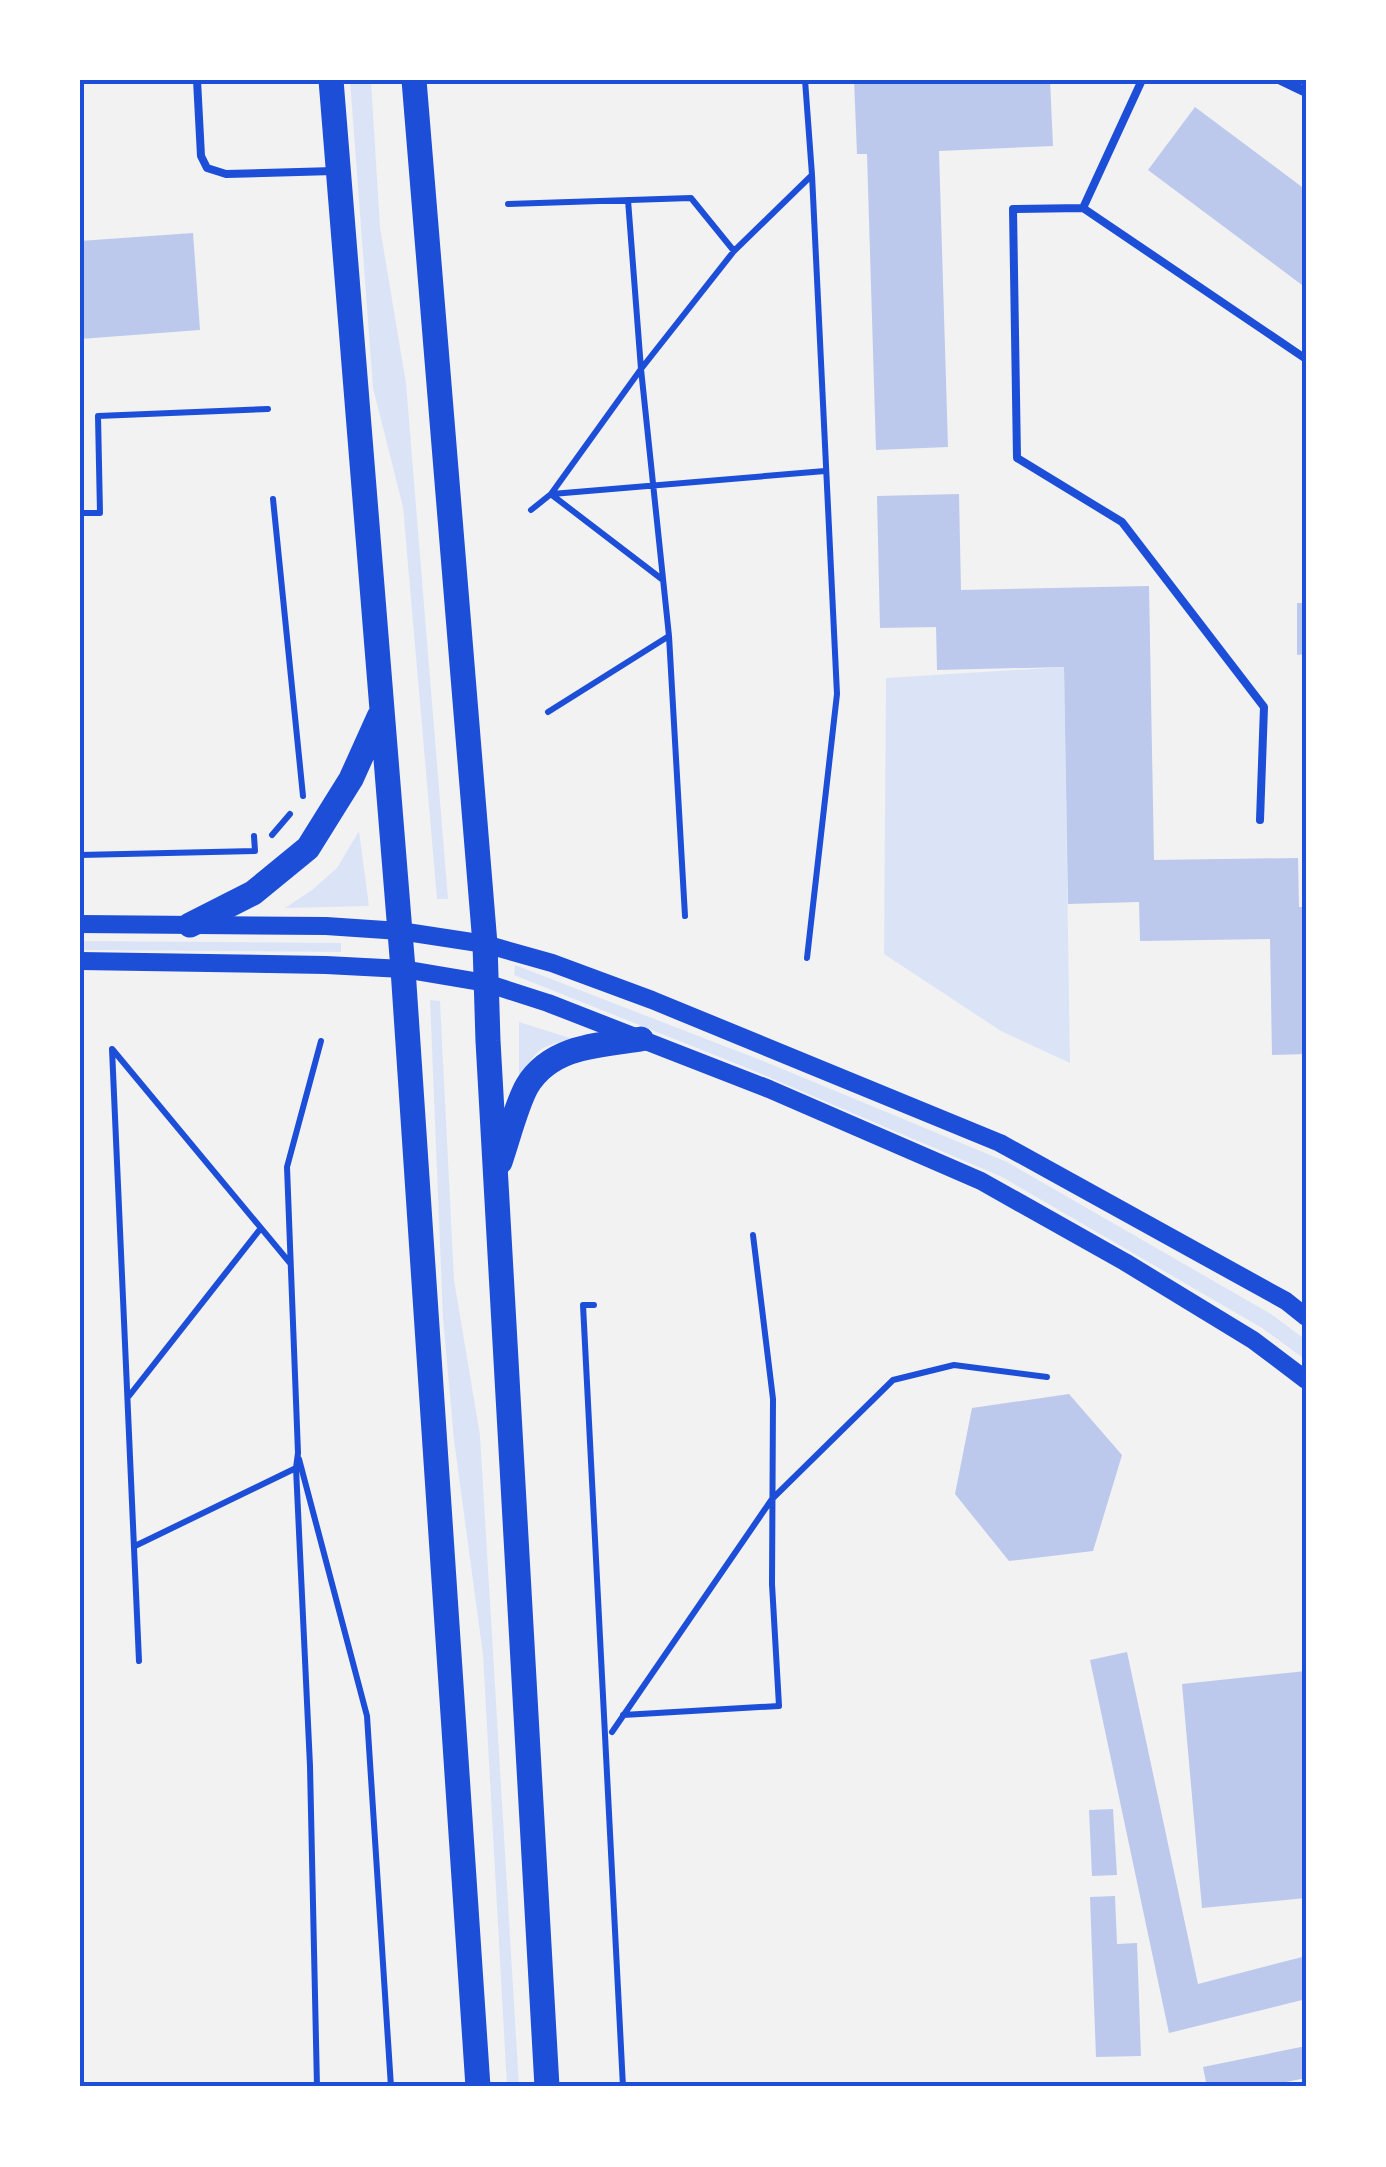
<svg xmlns="http://www.w3.org/2000/svg" width="1386" height="2167" font-family="'Open Sans',sans-serif">
<rect width="100%" height="100%" fill="#f2f2f2"/>
<path fill="#dbe4f7" d="M 350,80 L 371,80 L 380,227 L 406,383 L 448,899 L 437,899 L 403,507 L 373,388 Z
M 1064,667 L 1070,1063 L 1001,1031 L 884,954 L 886,678 Z
M 359,831 L 369,906 L 285,908 L 312,890 L 337,868 Z
M 80,941 L 341,943 L 341,952 L 80,950 Z
M 515,965 L 763,1061 L 1007,1162 L 1271,1314 L 1306,1340 L 1306,1360 L 1262,1328 L 1002,1177 L 757,1072 L 514,975 Z
M 430,1000 L 440,1001 L 454,1280 L 480,1435 L 519,2087 L 507,2087 L 483,1655 L 454,1440 L 443,1318 Z
M 519,1022 L 573,1039 C 537,1047 537,1049 519,1081 Z"/>
<path fill="#bdc9ec" d="M 854,80 L 1050,80 L 1053,146 L 939,151 L 948,447 L 876,450 L 867,154 L 857,154 Z
M 1195,107 L 1306,190 L 1306,288 L 1148,170 Z
M 193,233 L 200,330 L 80,339 L 80,241 Z
M 959,494 L 961,590 L 1149,586 L 1154,860 L 1298,858 L 1299,907 L 1306,907 L 1306,1054 L 1272,1055 L 1270,939 L 1140,941 L 1139,902 L 1068,904 L 1064,667 L 937,670 L 936,627 L 880,628 L 877,496 Z
M 1297,603 L 1306,603 L 1306,654 L 1297,655 Z
M 1069,1394 L 1122,1455 L 1093,1551 L 1009,1561 L 955,1494 L 972,1408 Z
M 1127,1652 L 1198,1984 L 1306,1956 L 1306,1999 L 1169,2033 L 1090,1660 Z
M 1306,1671 L 1306,1898 L 1202,1908 L 1182,1684 Z
M 1113,1809 L 1117,1875 L 1092,1876 L 1089,1810 Z
M 1115,1896 L 1117,1944 L 1137,1943 L 1141,2056 L 1096,2057 L 1090,1897 Z
M 1306,2046 L 1306,2078 L 1261,2087 L 1207,2087 L 1203,2067 Z"/>
<g fill="none" stroke-linecap="round" stroke-linejoin="round">
<path stroke="#1d4ed8" stroke-width="6" d="M 805,80 L 812,175 L 837,694 L 807,958
M 508,204 L 691,198 L 734,251
M 552,494 L 825,471
M 552,495 L 663,580
M 273,499 L 303,796
M 531,510 L 551,494 L 641,369 L 734,251 L 811,176
M 80,513 L 100,513 L 98,416 L 268,409
M 669,636 L 685,916
M 548,712 L 669,636 L 641,369 L 628,200
M 272,835 L 290,814
M 80,855 L 255,851 L 254,836
M 112,1049 L 139,1661
M 113,1050 L 290,1263
M 594,1305 L 583,1305 L 623,2087
M 129,1396 L 261,1228
M 299,1459 L 367,1716 L 391,2087
M 135,1546 L 296,1468
M 623,1715 L 779,1706 L 772,1584 L 773,1399 L 753,1235
M 612,1732 L 772,1499 L 893,1380 L 954,1365 L 1047,1377
M 317,2087 L 310,1766 L 296,1468 L 298,1453 L 287,1167 L 321,1041"/>
<path stroke="#1d4ed8" stroke-width="8" d="M 197,80 L 201,156 L 207,168 L 226,174 L 334,171
M 1142,80 L 1083,208 L 1306,359
M 1083,208 L 1013,209 L 1017,458 L 1122,522 L 1264,707 L 1260,820"/>
<path stroke="#1d4ed8" stroke-width="10" d="M 1281,80 L 1306,92"/>
<path stroke="#1d4ed8" stroke-width="18" d="M 80,924 L 326,926 L 400,931 L 485,944 L 552,963 L 652,1000 L 1000,1143 L 1286,1301 L 1306,1317
M 80,961 L 326,965 L 403,969 L 486,983 L 548,1003 L 769,1089 L 981,1181 L 1125,1262 L 1253,1340 L 1306,1380"/>
<path stroke="#1d4ed8" stroke-width="25" d="M 331,80 L 403,969 L 478,2087
M 414,80 L 485,944 L 488,1041 L 547,2087
M 190,925 L 253,893 L 308,848 L 351,779 L 379,717
M 500,1162 C 507,1142 517,1103 527,1086 C 551,1046 599,1045 641,1039"/>
</g>
<rect width="1386" height="2167" fill="none" stroke="#ffffff" stroke-width="165"/>
<rect x="82" y="82" width="1222" height="2002" fill="none" stroke="#1d4ed8" stroke-width="4"/>
</svg>
